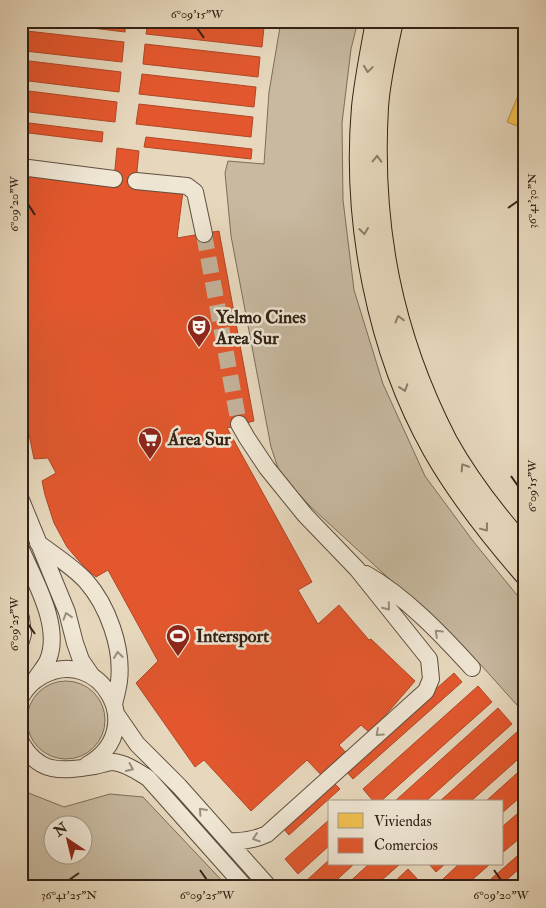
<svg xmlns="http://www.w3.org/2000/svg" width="546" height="908" font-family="'IM FELL Double Pica',serif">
<rect width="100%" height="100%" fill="#e7d8bd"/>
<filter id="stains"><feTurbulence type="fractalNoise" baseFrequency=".004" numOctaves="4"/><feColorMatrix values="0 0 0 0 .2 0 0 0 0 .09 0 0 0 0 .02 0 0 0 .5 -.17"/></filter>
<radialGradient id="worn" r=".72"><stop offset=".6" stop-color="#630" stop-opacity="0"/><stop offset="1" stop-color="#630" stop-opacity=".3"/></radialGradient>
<path fill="#c8b9a0" stroke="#7d6d5a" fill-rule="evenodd" d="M 281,21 L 358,21 L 351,49 L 342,123 L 343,200 L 354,290 L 383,384 L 425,476 L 473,541 L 525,605 L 525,714 L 481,665 L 443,628 L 312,508 L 289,484 L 278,468 L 271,447 L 231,236 L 225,173 L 228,161 L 264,164 L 269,92 Z
M27 720a39 39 0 1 1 78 0a39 39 0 1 1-78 0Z
M 21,790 L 64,807 L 110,794 L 143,797 L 228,887 L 21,887 ZM 52,826 L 82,826 L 82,856 L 52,856 Z"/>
<path fill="#f2c14e" stroke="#b8913d" d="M 525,73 L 525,129 L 507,122 L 522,86 L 519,85 Z"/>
<path fill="#e4572e" stroke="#af4726" d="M 34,21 L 126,21 L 125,32 Z
M 148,21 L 216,21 L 264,27 L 262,47 L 146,34 Z
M 27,31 L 124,42 L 122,62 L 25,51 Z
M 145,44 L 260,57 L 258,77 L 143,64 Z
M 21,60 L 121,72 L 119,92 L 21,80 Z
M 142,74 L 256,87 L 254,107 L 139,94 Z
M 21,90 L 117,102 L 115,122 L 21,111 Z
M 139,104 L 253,117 L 251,137 L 136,124 Z
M 21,122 L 103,132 L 102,142 L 21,132 Z
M 146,137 L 252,149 L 251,159 L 144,147 Z
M 117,148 L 139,151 L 136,181 L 183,191 L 177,238 L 219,231 L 254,421 L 227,428 L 312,582 L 298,590 L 318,624 L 339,605 L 369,640 L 371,639 L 415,681 L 370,733 L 361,725 L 339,745 L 349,756 L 324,778 L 307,760 L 251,811 L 204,760 L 195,767 L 136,683 L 158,661 L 108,570 L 96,577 L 85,568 L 67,547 L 54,523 L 45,495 L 42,481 L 56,473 L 48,458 L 34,459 L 21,395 L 21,335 L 25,334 L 23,322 L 21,321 L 21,170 L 114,179 Z
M 454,673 L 462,682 L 353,779 L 345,770 Z
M 478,686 L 492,702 L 380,802 L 374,802 L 363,789 Z
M 498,708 L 512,724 L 425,802 L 394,802 Z
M 518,731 L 525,738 L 525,753 L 470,802 L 439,802 Z
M 525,766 L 525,793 L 502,813 L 502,802 L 485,802 Z
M 332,781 L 340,789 L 289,835 L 281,826 Z
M 525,807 L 525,834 L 502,853 L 502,827 Z
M 330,819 L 330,845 L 298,874 L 285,859 Z
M 525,849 L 525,864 L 498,887 L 482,887 Z
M 330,859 L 330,864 L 354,864 L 329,887 L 309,887 L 305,882 Z
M 369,864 L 400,864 L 374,887 L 344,887 Z
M 429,864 L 445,864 L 436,872 Z
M 459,864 L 490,864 L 464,887 L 448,887 L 442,880 Z
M 408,869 L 422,884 L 419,887 L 389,887 Z"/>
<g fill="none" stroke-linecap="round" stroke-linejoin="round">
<path stroke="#c3b39b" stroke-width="16" stroke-dasharray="16 8" stroke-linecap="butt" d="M 204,234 L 239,424"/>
<g stroke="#5f4f3f" stroke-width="18">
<path id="minor" d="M 21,167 L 114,179
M 136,181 L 187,186 L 195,192 L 204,234
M 21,500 L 67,612 L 75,643 L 81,660 L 92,676
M 38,543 C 54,555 72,566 86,581 C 108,606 123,648 119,681 C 118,689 116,696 114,704
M 21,549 C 34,580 62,626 48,660 C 45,667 39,673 35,680
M 366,574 C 405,596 442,635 472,668
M 21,618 L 23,634 L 21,641
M 21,697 C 26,688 33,681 42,676 C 98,644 151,729 87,765
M 117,715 L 137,744 L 179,786 L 269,887
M 21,742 C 39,775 63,771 95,766 C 100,765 108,762 113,762 C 126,763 138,772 148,778 L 245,887
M 229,841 C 243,842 254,840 267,834 L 426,691 L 431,679 L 429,659 L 357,569 L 305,515 L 267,468 L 247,438 L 239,424"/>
</g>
<g stroke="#322115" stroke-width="22">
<path id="major" d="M 376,21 C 371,50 365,78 362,107 C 352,221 377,351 433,450 C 459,496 491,536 525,575
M 393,21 C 387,49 380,78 378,107 C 371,227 392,334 447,441 C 468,479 496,515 525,548"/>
</g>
<use href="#minor" stroke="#efe6d4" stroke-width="16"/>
<use href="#major" stroke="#e7d8bd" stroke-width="20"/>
</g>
<defs><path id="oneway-chevron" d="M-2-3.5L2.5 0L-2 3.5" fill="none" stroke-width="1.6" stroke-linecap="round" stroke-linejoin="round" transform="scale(1.25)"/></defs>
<g stroke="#8c7c69">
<use href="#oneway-chevron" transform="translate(368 69) rotate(98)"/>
<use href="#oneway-chevron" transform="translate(377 159) rotate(-89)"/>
<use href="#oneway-chevron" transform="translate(364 231) rotate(83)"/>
<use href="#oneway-chevron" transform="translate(399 319) rotate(-105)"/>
<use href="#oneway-chevron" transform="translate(404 388) rotate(71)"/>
<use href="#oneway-chevron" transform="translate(464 467) rotate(-122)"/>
<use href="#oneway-chevron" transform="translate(485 528) rotate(53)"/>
</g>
<g stroke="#9a8d7e">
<use href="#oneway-chevron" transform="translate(387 607) rotate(51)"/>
<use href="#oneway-chevron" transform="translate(67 616) rotate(-107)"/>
<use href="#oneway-chevron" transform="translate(438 633) rotate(-137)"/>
<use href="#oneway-chevron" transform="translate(118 655) rotate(-97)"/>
<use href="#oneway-chevron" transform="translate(379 733) rotate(138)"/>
<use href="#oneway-chevron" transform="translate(130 768) rotate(24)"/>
<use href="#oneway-chevron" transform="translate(202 811) rotate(-132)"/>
<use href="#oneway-chevron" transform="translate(256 838) rotate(161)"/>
</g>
<path fill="none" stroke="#322115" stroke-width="2" d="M 197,28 L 204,38M 28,204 L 35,215M 508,208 L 518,201M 511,476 L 518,486M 28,624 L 35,634M 200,870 L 207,880M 494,870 L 501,880M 69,880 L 79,873"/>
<defs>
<g id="theatre-pin" transform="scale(1.25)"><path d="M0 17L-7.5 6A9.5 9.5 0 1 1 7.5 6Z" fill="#8f2418" stroke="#efe6d4"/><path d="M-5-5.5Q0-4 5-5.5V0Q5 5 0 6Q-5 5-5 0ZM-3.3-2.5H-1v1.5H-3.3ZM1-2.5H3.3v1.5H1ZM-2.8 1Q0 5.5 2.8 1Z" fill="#fff"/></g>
<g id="supermarket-pin" transform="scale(1.25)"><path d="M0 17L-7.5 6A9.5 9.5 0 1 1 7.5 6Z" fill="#8f2418" stroke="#efe6d4"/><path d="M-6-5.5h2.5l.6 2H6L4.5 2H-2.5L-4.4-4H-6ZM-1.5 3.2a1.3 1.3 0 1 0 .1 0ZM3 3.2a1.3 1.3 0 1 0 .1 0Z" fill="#fff"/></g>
<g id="stadium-pin" transform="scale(1.25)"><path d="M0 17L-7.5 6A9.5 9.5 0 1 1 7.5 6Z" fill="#8f2418" stroke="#efe6d4"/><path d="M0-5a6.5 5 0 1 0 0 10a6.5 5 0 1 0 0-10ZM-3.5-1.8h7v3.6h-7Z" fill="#fff"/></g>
</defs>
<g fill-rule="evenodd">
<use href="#theatre-pin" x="199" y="327"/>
<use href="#supermarket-pin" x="150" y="439"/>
<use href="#stadium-pin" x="178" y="636"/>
</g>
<g text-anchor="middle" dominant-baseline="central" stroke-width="5" stroke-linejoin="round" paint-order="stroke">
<g font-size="18" font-weight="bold" fill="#322115" stroke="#efe6d4" text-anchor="start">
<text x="216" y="317">Yelmo Cines<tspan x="216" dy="21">Area Sur</tspan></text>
<text x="168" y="439">Área Sur</text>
<text x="196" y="636">Intersport</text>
</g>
</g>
<rect width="546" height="908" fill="none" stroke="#e7d8bd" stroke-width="55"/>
<rect x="328" y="800" width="175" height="65" fill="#efe6d4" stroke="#a39788"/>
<rect x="338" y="813" width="25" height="15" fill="#f2c14e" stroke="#a39788"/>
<text x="374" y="826" font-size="15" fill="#322115">Viviendas</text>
<rect x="338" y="838" width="25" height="15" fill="#e4572e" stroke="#a39788"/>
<text x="374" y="850" font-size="15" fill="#322115">Comercios</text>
<g transform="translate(68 840) rotate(325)"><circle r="24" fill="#efe6d4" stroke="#a39788"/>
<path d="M0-4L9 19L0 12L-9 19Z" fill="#8f2418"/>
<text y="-8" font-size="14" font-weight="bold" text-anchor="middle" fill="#322115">N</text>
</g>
<rect x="28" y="28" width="490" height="852" fill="none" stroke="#322115" stroke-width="2"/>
<g font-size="12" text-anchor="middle" fill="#322115">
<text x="197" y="18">6°09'15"W</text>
<text transform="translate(532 201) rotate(-90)" y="4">36°41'30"N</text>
<text transform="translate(14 204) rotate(-90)" y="4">6°09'20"W</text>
<text transform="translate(532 486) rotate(-90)" y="4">6°09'15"W</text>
<text transform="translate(14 624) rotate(-90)" y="4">6°09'25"W</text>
<text x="69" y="899">36°41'25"N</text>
<text x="207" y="899">6°09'25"W</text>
<text x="501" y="899">6°09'20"W</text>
</g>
<rect width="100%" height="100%" filter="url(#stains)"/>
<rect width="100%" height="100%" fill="url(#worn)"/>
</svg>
